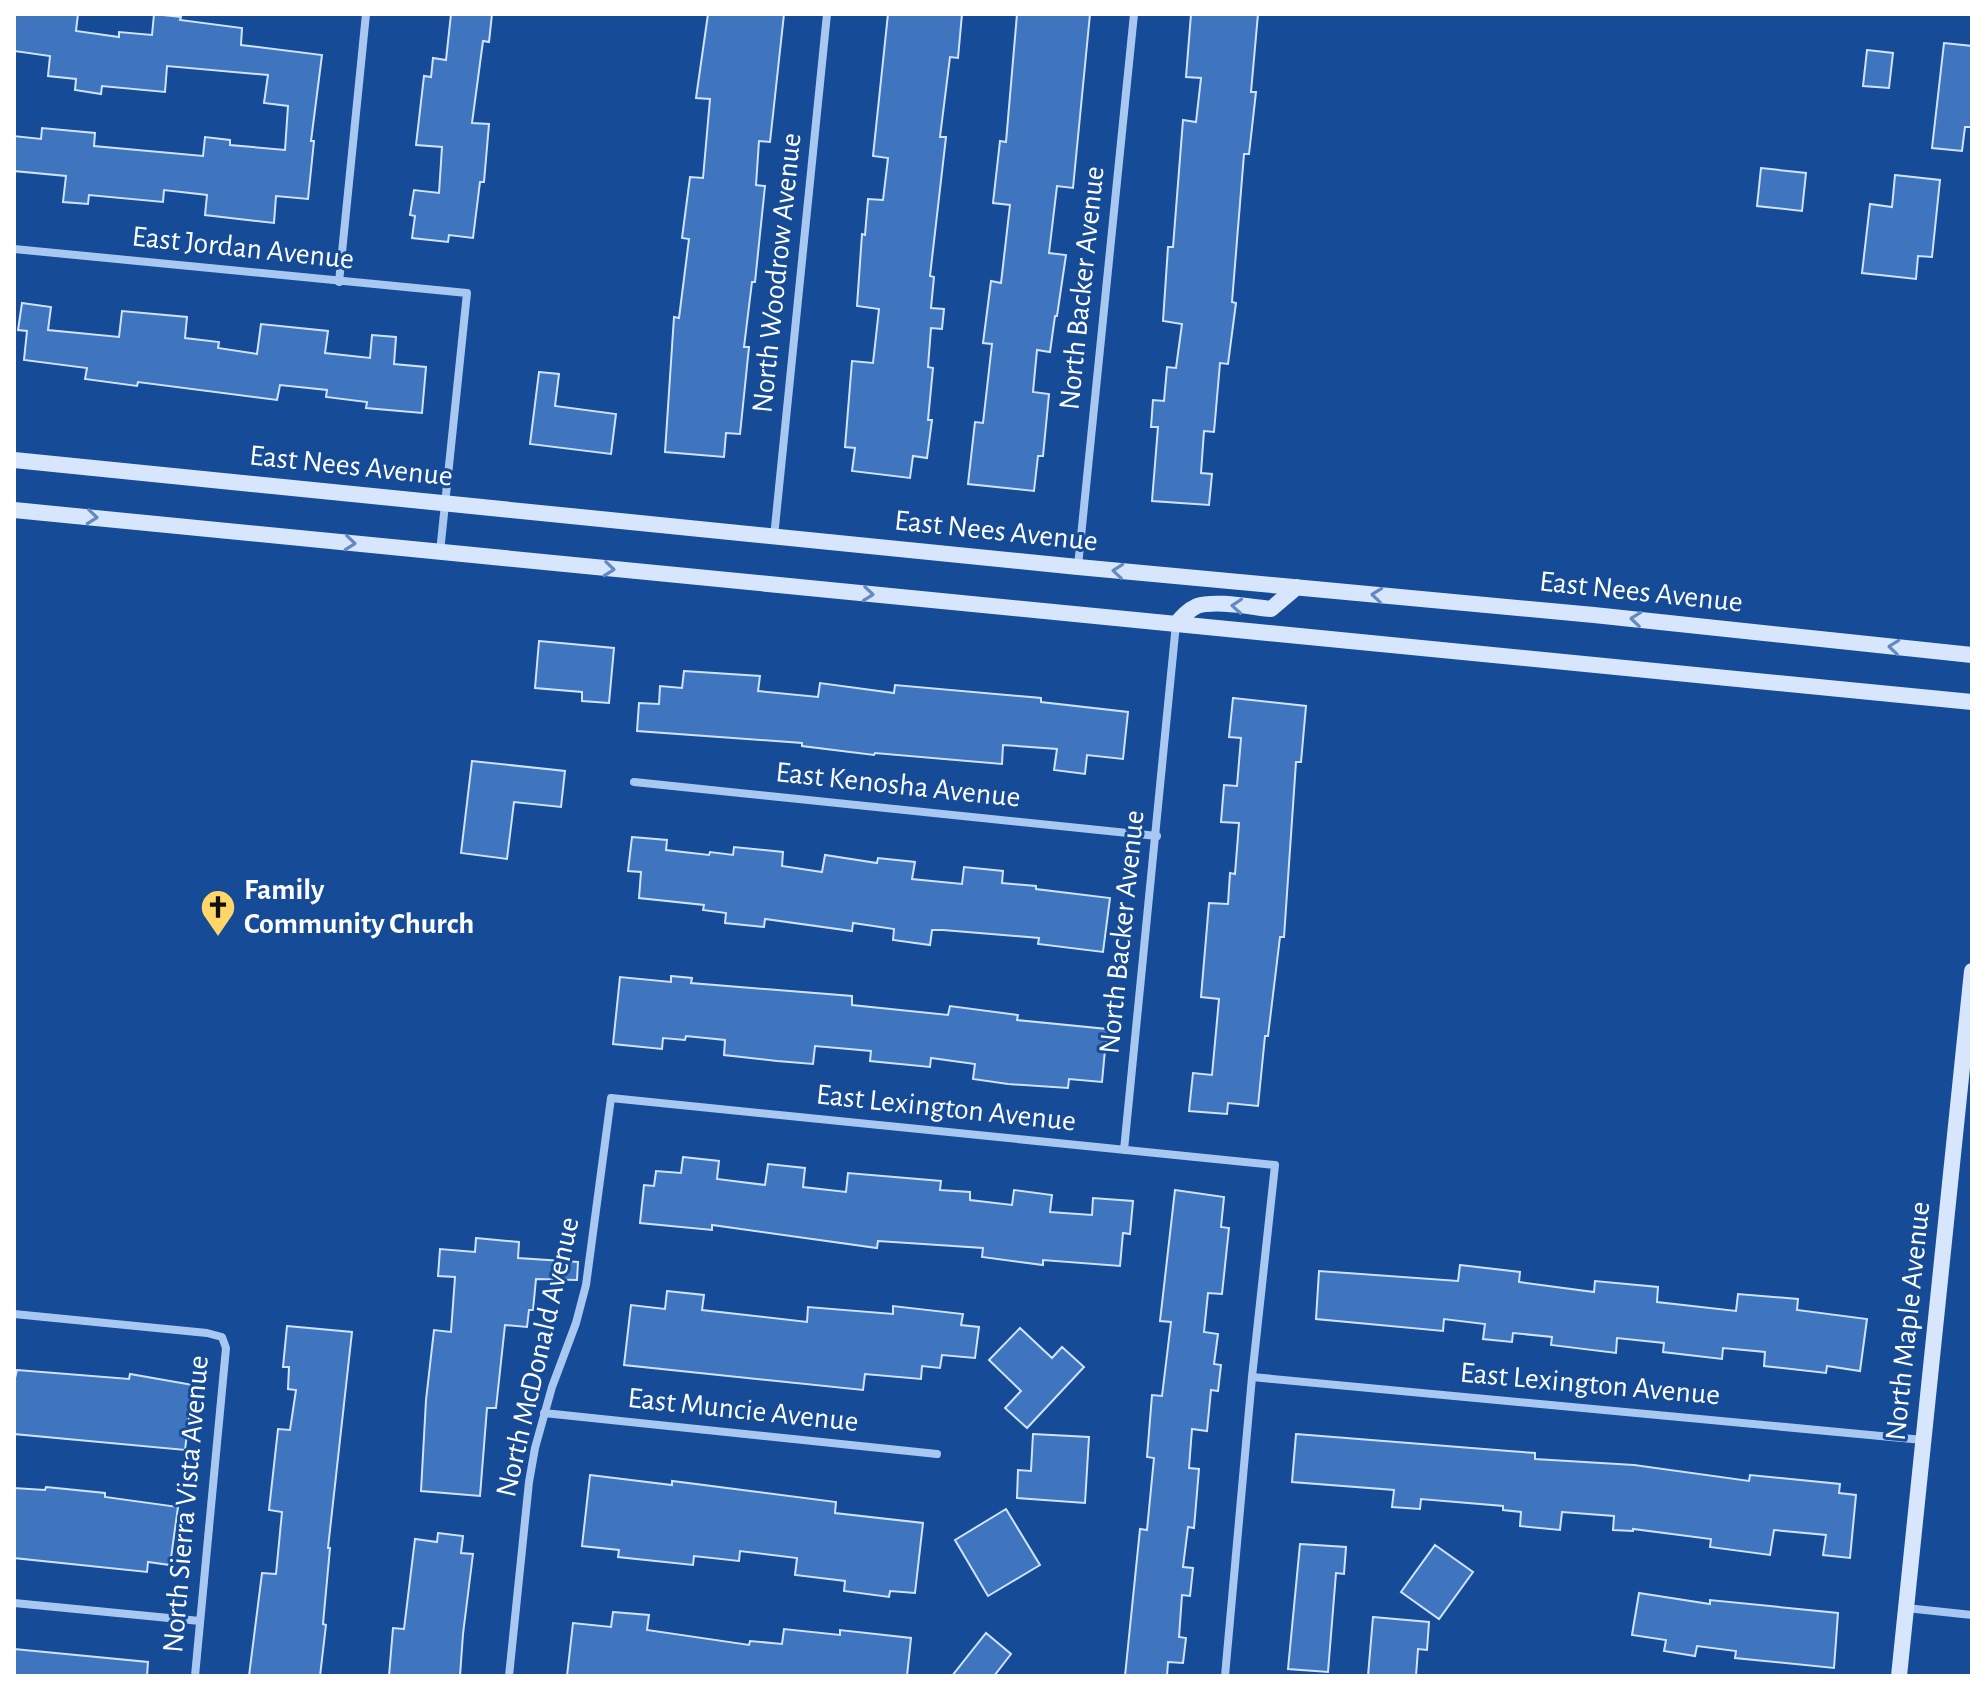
<svg xmlns="http://www.w3.org/2000/svg" width="1986" height="1690" font-family="'Alegreya Sans',sans-serif">
<rect width="100%" height="100%" fill="#164b97"/>
<path fill="#3f75be" stroke="#d0e3fc" stroke-width="2" d="M 14,14 L 78,14 L 76,31 L 119,37 L 119,32 L 152,35 L 154,14 L 181,17 L 180,20 L 242,28 L 241,45 L 322,55 L 311,141 L 314,141 L 308,199 L 276,196 L 274,223 L 205,215 L 207,195 L 164,190 L 163,202 L 89,195 L 88,204 L 63,202 L 66,176 L 14,171 L 14,136 L 41,139 L 42,128 L 95,133 L 94,146 L 203,156 L 205,137 L 230,140 L 230,145 L 285,150 L 288,106 L 264,103 L 268,75 L 167,66 L 165,92 L 102,86 L 101,94 L 75,90 L 76,79 L 48,76 L 50,56 L 14,51 Z
M 451,14 L 492,14 L 489,42 L 483,41 L 472,123 L 489,124 L 484,182 L 480,182 L 473,238 L 449,235 L 448,242 L 412,238 L 415,216 L 410,215 L 414,190 L 439,193 L 442,147 L 416,145 L 424,76 L 431,77 L 433,58 L 446,60 Z
M 708,14 L 784,14 L 770,142 L 759,141 L 756,185 L 765,186 L 755,282 L 752,282 L 744,347 L 749,347 L 740,434 L 726,433 L 724,457 L 665,452 L 674,317 L 679,318 L 689,239 L 682,238 L 690,177 L 703,178 L 710,99 L 696,98 Z
M 888,14 L 962,14 L 958,58 L 950,57 L 940,137 L 946,137 L 930,276 L 934,277 L 931,308 L 944,309 L 942,329 L 931,328 L 928,367 L 933,368 L 928,420 L 932,420 L 927,458 L 913,456 L 910,478 L 852,471 L 855,448 L 845,447 L 852,361 L 873,363 L 879,309 L 857,306 L 862,234 L 865,235 L 868,199 L 883,200 L 888,158 L 873,156 Z
M 1017,14 L 1090,14 L 1073,188 L 1057,186 L 1049,253 L 1066,255 L 1057,316 L 1055,316 L 1050,352 L 1037,350 L 1033,392 L 1049,394 L 1043,456 L 1038,456 L 1034,491 L 968,484 L 975,422 L 983,423 L 992,344 L 983,343 L 991,281 L 1001,283 L 1010,205 L 993,203 L 1000,141 L 1006,142 Z
M 1191,14 L 1258,14 L 1251,92 L 1256,92 L 1249,154 L 1244,154 L 1232,302 L 1236,303 L 1228,364 L 1220,363 L 1214,432 L 1204,431 L 1201,473 L 1212,474 L 1209,505 L 1152,501 L 1158,427 L 1151,427 L 1153,400 L 1164,401 L 1167,367 L 1176,368 L 1182,324 L 1163,321 L 1168,247 L 1173,247 L 1183,120 L 1196,122 L 1201,78 L 1186,77 Z
M 1944,43 L 1972,46 L 1972,127 L 1965,127 L 1962,151 L 1932,148 Z
M 1867,50 L 1893,53 L 1889,88 L 1863,86 Z
M 1761,168 L 1806,173 L 1802,211 L 1757,206 Z
M 1895,175 L 1940,180 L 1932,257 L 1918,256 L 1916,279 L 1862,273 L 1870,204 L 1892,207 Z
M 22,303 L 51,307 L 48,330 L 119,337 L 122,311 L 187,317 L 185,338 L 219,342 L 218,348 L 257,354 L 261,324 L 328,331 L 325,353 L 370,358 L 372,335 L 396,337 L 394,364 L 426,367 L 422,413 L 366,408 L 367,402 L 326,397 L 327,390 L 280,385 L 277,400 L 138,382 L 137,386 L 85,379 L 87,368 L 24,360 L 27,331 L 18,330 Z
M 539,372 L 559,374 L 555,406 L 616,414 L 611,454 L 530,444 Z
M 539,641 L 614,648 L 609,703 L 582,701 L 582,692 L 535,688 Z
M 684,671 L 760,676 L 758,691 L 818,697 L 820,683 L 894,693 L 895,685 L 1041,698 L 1041,702 L 1128,712 L 1123,759 L 1087,755 L 1085,774 L 1054,770 L 1057,749 L 1003,745 L 1002,764 L 875,753 L 874,755 L 802,746 L 802,743 L 637,731 L 639,703 L 659,704 L 660,686 L 682,688 Z
M 1233,698 L 1306,706 L 1301,762 L 1296,762 L 1284,937 L 1280,937 L 1268,1036 L 1265,1036 L 1258,1106 L 1228,1103 L 1227,1114 L 1189,1111 L 1193,1073 L 1212,1075 L 1219,999 L 1201,997 L 1209,903 L 1228,904 L 1230,873 L 1235,874 L 1239,823 L 1221,822 L 1224,785 L 1237,786 L 1241,738 L 1229,737 Z
M 472,761 L 565,771 L 561,807 L 514,802 L 507,859 L 461,853 Z
M 632,837 L 667,840 L 666,850 L 709,855 L 710,852 L 733,855 L 734,847 L 783,852 L 782,866 L 822,872 L 825,855 L 877,863 L 878,858 L 915,862 L 912,879 L 962,884 L 964,867 L 1003,871 L 1002,883 L 1036,886 L 1036,889 L 1110,898 L 1103,952 L 1038,944 L 1039,938 L 943,930 L 932,930 L 930,945 L 893,940 L 894,929 L 853,923 L 852,931 L 765,919 L 764,927 L 725,923 L 726,913 L 703,910 L 704,905 L 639,898 L 641,872 L 628,871 Z
M 671,976 L 692,978 L 691,983 L 852,996 L 852,1005 L 948,1015 L 950,1006 L 1018,1015 L 1017,1020 L 1107,1029 L 1102,1082 L 1069,1079 L 1068,1088 L 1008,1084 L 973,1079 L 975,1064 L 931,1058 L 930,1067 L 870,1061 L 871,1051 L 815,1046 L 813,1064 L 777,1061 L 724,1055 L 725,1040 L 686,1036 L 685,1040 L 663,1038 L 662,1049 L 613,1044 L 620,977 L 671,982 Z
M 683,1157 L 719,1161 L 717,1179 L 765,1185 L 768,1164 L 805,1168 L 803,1187 L 846,1192 L 848,1173 L 941,1181 L 940,1190 L 970,1192 L 970,1200 L 1012,1205 L 1014,1190 L 1052,1195 L 1050,1212 L 1092,1215 L 1093,1198 L 1133,1201 L 1130,1234 L 1123,1233 L 1120,1266 L 1043,1260 L 1043,1265 L 982,1257 L 983,1248 L 878,1241 L 877,1248 L 712,1225 L 712,1230 L 640,1223 L 644,1185 L 654,1186 L 656,1171 L 681,1173 Z
M 1175,1190 L 1224,1197 L 1221,1227 L 1229,1228 L 1222,1294 L 1208,1293 L 1204,1332 L 1218,1334 L 1214,1364 L 1221,1365 L 1218,1391 L 1211,1390 L 1207,1431 L 1192,1429 L 1189,1468 L 1199,1469 L 1194,1528 L 1188,1527 L 1183,1567 L 1193,1568 L 1190,1596 L 1182,1595 L 1179,1637 L 1186,1638 L 1183,1663 L 1168,1662 L 1167,1676 L 1125,1676 L 1140,1529 L 1147,1530 L 1154,1458 L 1147,1457 L 1152,1395 L 1162,1396 L 1171,1322 L 1160,1321 Z
M 476,1238 L 519,1242 L 518,1258 L 578,1262 L 577,1280 L 536,1279 L 533,1310 L 529,1310 L 527,1327 L 505,1325 L 496,1408 L 487,1408 L 480,1496 L 421,1491 L 426,1400 L 434,1330 L 451,1332 L 455,1277 L 438,1276 L 440,1249 L 475,1252 Z
M 1460,1265 L 1520,1272 L 1519,1282 L 1594,1292 L 1595,1281 L 1658,1287 L 1657,1302 L 1736,1311 L 1738,1294 L 1798,1299 L 1797,1310 L 1867,1319 L 1860,1371 L 1827,1366 L 1826,1373 L 1764,1366 L 1765,1352 L 1723,1348 L 1722,1359 L 1663,1352 L 1664,1343 L 1617,1338 L 1616,1353 L 1551,1345 L 1552,1337 L 1513,1333 L 1512,1342 L 1483,1339 L 1485,1324 L 1444,1319 L 1443,1331 L 1316,1319 L 1319,1271 L 1458,1281 Z
M 667,1291 L 704,1295 L 702,1310 L 807,1322 L 808,1307 L 893,1314 L 893,1306 L 963,1314 L 961,1325 L 979,1327 L 975,1358 L 942,1355 L 940,1368 L 922,1366 L 921,1379 L 865,1374 L 863,1390 L 624,1365 L 631,1305 L 665,1309 Z
M 287,1326 L 352,1332 L 328,1548 L 330,1548 L 323,1624 L 326,1625 L 320,1676 L 249,1676 L 262,1573 L 276,1574 L 282,1512 L 269,1510 L 278,1429 L 290,1430 L 296,1390 L 288,1389 L 289,1367 L 283,1367 Z
M 1020,1328 L 1052,1358 L 1062,1347 L 1084,1367 L 1027,1428 L 1005,1408 L 1021,1391 L 989,1360 Z
M 17,1370 L 129,1379 L 130,1374 L 193,1385 L 185,1450 L 14,1434 L 14,1382 Z
M 1033,1434 L 1089,1437 L 1085,1503 L 1017,1498 L 1018,1470 L 1031,1471 Z
M 1296,1434 L 1509,1451 L 1535,1453 L 1535,1459 L 1634,1465 L 1749,1481 L 1750,1475 L 1840,1484 L 1839,1493 L 1856,1495 L 1850,1558 L 1823,1555 L 1826,1535 L 1774,1530 L 1770,1555 L 1710,1547 L 1711,1539 L 1633,1529 L 1633,1531 L 1613,1530 L 1614,1516 L 1562,1512 L 1560,1530 L 1520,1526 L 1521,1512 L 1503,1510 L 1503,1506 L 1421,1499 L 1420,1509 L 1392,1507 L 1394,1490 L 1292,1482 Z
M 590,1475 L 672,1485 L 672,1481 L 836,1502 L 835,1513 L 923,1523 L 915,1593 L 890,1591 L 889,1597 L 844,1591 L 845,1581 L 795,1575 L 797,1558 L 740,1551 L 739,1561 L 694,1556 L 693,1565 L 618,1557 L 619,1550 L 582,1546 Z
M 46,1487 L 105,1493 L 105,1497 L 178,1507 L 170,1565 L 148,1562 L 147,1572 L 14,1558 L 14,1488 L 45,1490 Z
M 1006,1509 L 1040,1565 L 988,1596 L 955,1540 Z
M 438,1533 L 463,1536 L 461,1553 L 473,1554 L 463,1634 L 460,1676 L 389,1676 L 393,1628 L 404,1629 L 415,1539 L 437,1542 Z
M 1300,1544 L 1346,1547 L 1344,1574 L 1336,1573 L 1328,1672 L 1288,1669 Z
M 1435,1545 L 1473,1572 L 1439,1619 L 1401,1592 Z
M 1639,1593 L 1710,1604 L 1710,1600 L 1838,1613 L 1834,1668 L 1735,1658 L 1736,1651 L 1697,1646 L 1695,1656 L 1664,1651 L 1666,1640 L 1632,1635 Z
M 613,1612 L 649,1615 L 647,1630 L 749,1645 L 750,1641 L 782,1644 L 784,1629 L 840,1635 L 840,1630 L 911,1638 L 907,1676 L 567,1676 L 573,1623 L 611,1627 Z
M 1373,1617 L 1429,1622 L 1427,1650 L 1418,1649 L 1416,1676 L 1368,1676 Z
M 986,1633 L 1011,1654 L 994,1676 L 952,1676 Z
M 14,1649 L 148,1662 L 147,1676 L 14,1676 Z"/>
<g fill="none" stroke-linecap="round" stroke-linejoin="round">
<path stroke="#a8c8f1" stroke-width="8" d="M 14,249 L 467,293 L 440,552
M 339,282 L 366,14
M 774,537 L 827,14
M 1078,566 L 1134,14
M 634,782 L 1157,836
M 1124,1150 L 1176,624
M 14,1314 L 207,1333 L 222,1337 L 226,1348 L 195,1676
M 1252,1377 L 1923,1440
M 544,1413 L 937,1454
M 14,1603 L 200,1621
M 1906,1608 L 1972,1615
M 509,1676 L 529,1482 L 535,1448 L 552,1387 L 576,1323 L 586,1285 L 611,1098 L 1275,1165 L 1252,1377 L 1225,1676"/>
<path stroke="#d7e6fc" stroke-width="16" d="M 14,460 L 1078,567 L 1594,615 L 1972,655
M 14,510 L 1972,702
M 1176,624 C 1182,617 1188,610 1197,606 C 1215,600 1251,607 1271,609 L 1297,587
M 1899,1676 L 1972,971"/>
</g>
<defs><path id="oneway-chevron" d="M-2-3.5L2.5 0L-2 3.5" fill="none" stroke-width="1.6" stroke-linecap="round" stroke-linejoin="round" transform="scale(2)"/></defs>
<g stroke="#6389bf">
<use href="#oneway-chevron" transform="translate(92 517) rotate(6)"/>
<use href="#oneway-chevron" transform="translate(350 543) rotate(6)"/>
<use href="#oneway-chevron" transform="translate(609 569) rotate(6)"/>
<use href="#oneway-chevron" transform="translate(1118 571) rotate(-175)"/>
<use href="#oneway-chevron" transform="translate(868 594) rotate(6)"/>
<use href="#oneway-chevron" transform="translate(1377 595) rotate(-174)"/>
<use href="#oneway-chevron" transform="translate(1237 606) rotate(-176)"/>
<use href="#oneway-chevron" transform="translate(1636 619) rotate(-174)"/>
<use href="#oneway-chevron" transform="translate(1894 647) rotate(-174)"/>
</g>
<defs>
<g id="church-pin" transform="scale(1.8)"><path d="M0 17L-7.5 6A9.5 9.5 0 1 1 7.5 6Z" fill="#ffd769" stroke="#164b97"/><path d="M-1.2-6h2.4v3.5h3.3v2.4h-3.3V6h-2.4V-.1h-3.3v-2.4h3.3Z" fill="#111"/></g>
</defs>
<g fill-rule="evenodd">
<use href="#church-pin" x="218" y="907"/>
</g>
<g text-anchor="middle" dominant-baseline="central" stroke-width="6" stroke-linejoin="round" paint-order="stroke">
<g font-size="30" fill="#fff" stroke="#164b97">
<text transform="translate(243 248) rotate(6)">East Jordan Avenue</text>
<text transform="translate(777 273) rotate(-84)">North Woodrow Avenue</text>
<text transform="translate(1082 288) rotate(-84)">North Backer Avenue</text>
<text transform="translate(351 466) rotate(6)">East Nees Avenue</text>
<text transform="translate(996 531) rotate(6)">East Nees Avenue</text>
<text transform="translate(1641 592) rotate(6)">East Nees Avenue</text>
<text transform="translate(898 785) rotate(6)">East Kenosha Avenue</text>
<text transform="translate(1122 932) rotate(-84)">North Backer Avenue</text>
<text transform="translate(946 1108) rotate(6)">East Lexington Avenue</text>
<text transform="translate(1908 1321) rotate(-84)">North Maple Avenue</text>
<text transform="translate(538 1357) rotate(-77)">North McDonald Avenue</text>
<text transform="translate(1590 1384) rotate(5)">East Lexington Avenue</text>
<text transform="translate(743 1410) rotate(6)">East Muncie Avenue</text>
<text transform="translate(186 1504) rotate(-85)">North Sierra Vista Avenue</text>
</g>
<g font-size="30" font-weight="bold" fill="#fff" stroke="#164b97" text-anchor="start">
<text x="244" y="890">Family<tspan x="244" dy="34">Community Church</tspan></text>
</g>
</g>
<rect width="1986" height="1690" fill="none" stroke="#ffffff" stroke-width="32"/>
</svg>
